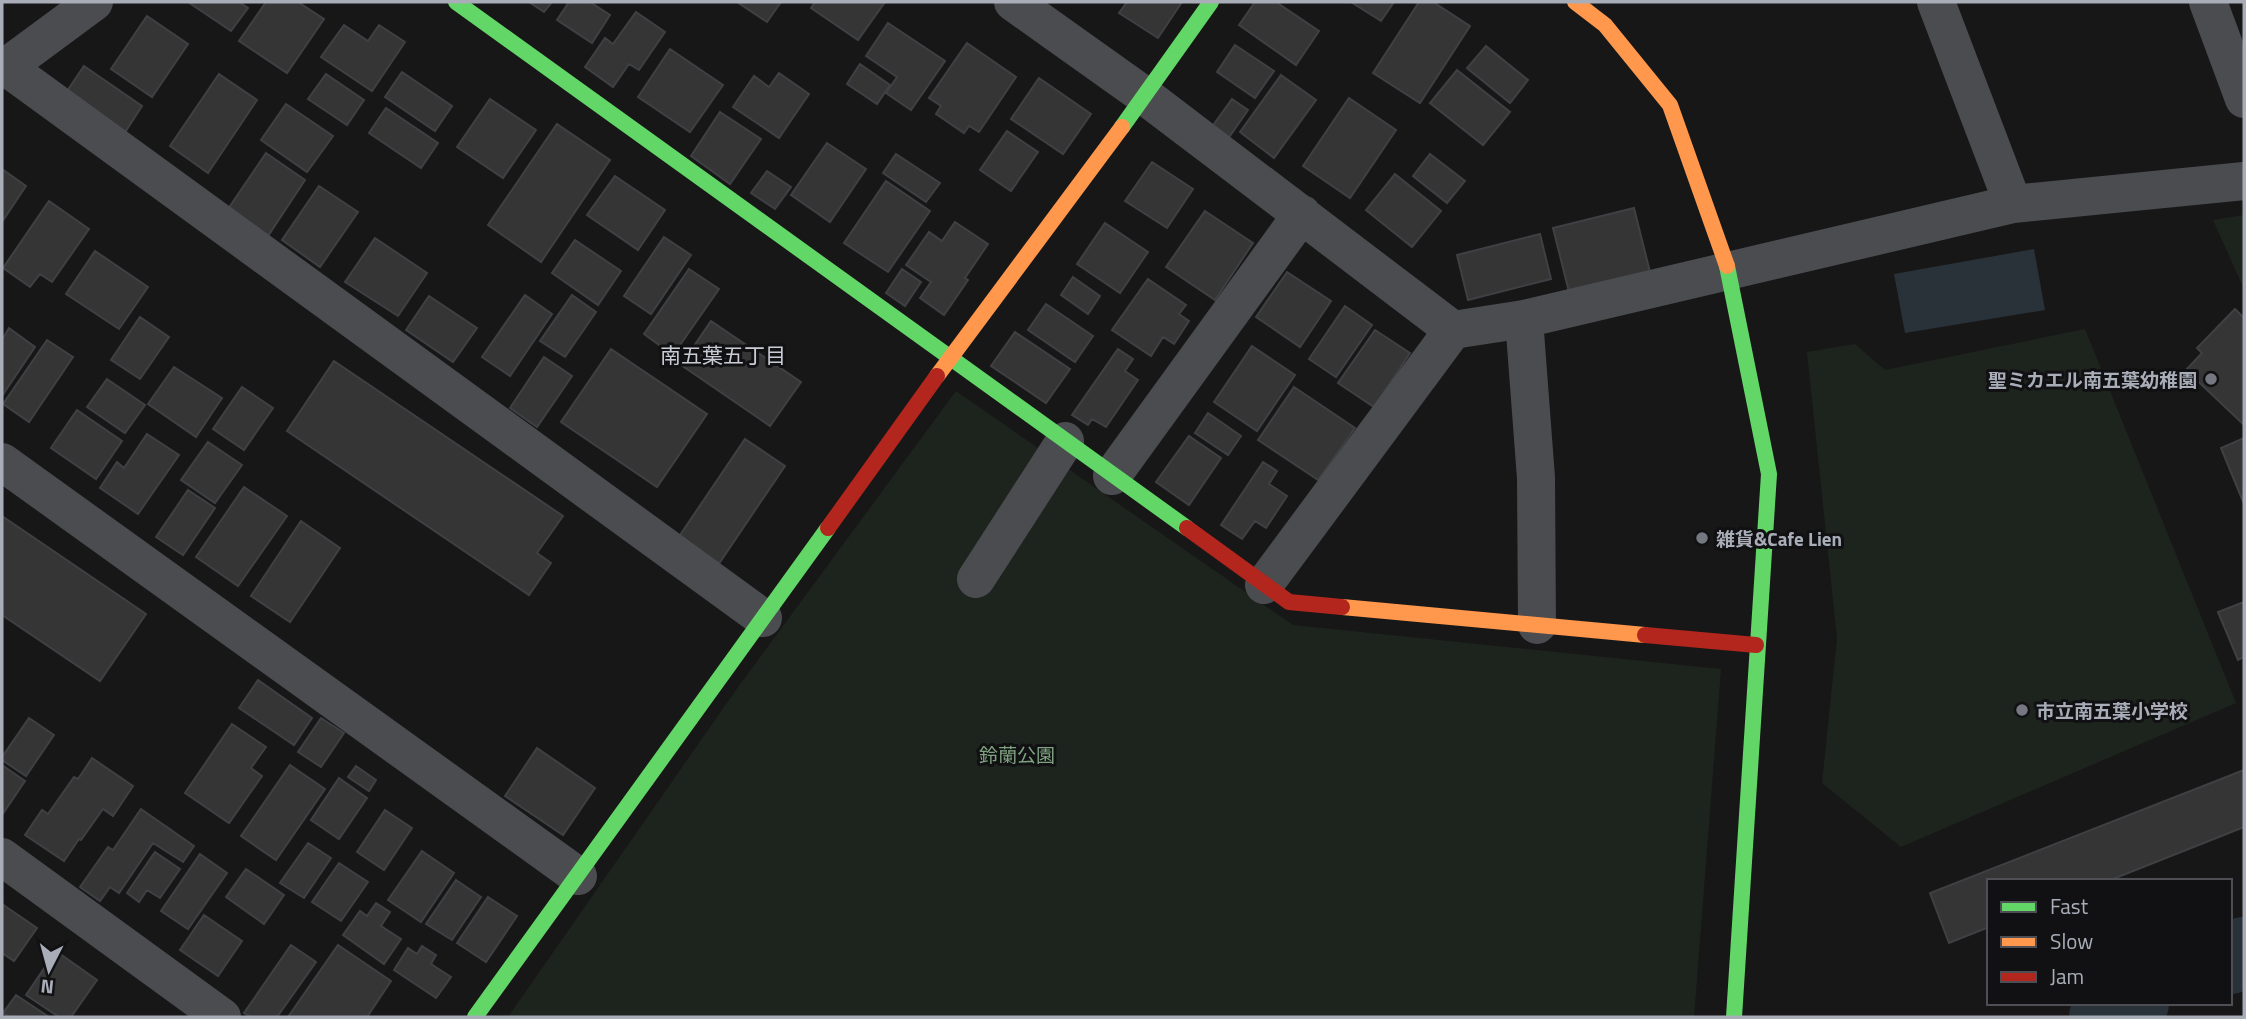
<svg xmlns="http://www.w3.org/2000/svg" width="2246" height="1019" font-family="'Titillium Web','Noto Sans JP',sans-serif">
<rect width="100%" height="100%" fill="#171717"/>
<path fill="#1d241e" d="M 2244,215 L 2244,289 L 2213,220 Z
M 2085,329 L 2236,703 L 1901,847 L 1822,783 L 1837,638 L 1807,352 L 1855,344 L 1885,370 Z
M 956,391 L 1293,625 L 1721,669 L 1694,1017 L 508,1017 L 738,687 Z"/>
<path fill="#2a3239" d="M 2034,249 L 2045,310 L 1905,333 L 1894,274 Z"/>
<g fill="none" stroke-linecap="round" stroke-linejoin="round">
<path stroke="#2a3239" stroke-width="70" d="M 2230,959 L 2244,952
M 2104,1017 L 2134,1003"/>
</g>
<path fill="#353536" stroke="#3f4043" stroke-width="2" d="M 188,2 L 239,2 L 248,8 L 231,31 Z
M 266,2 L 298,2 L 324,19 L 287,73 L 239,41 Z
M 529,2 L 552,2 L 544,12 Z
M 569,2 L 590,2 L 610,15 L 592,43 L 557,20 Z
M 737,2 L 781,2 L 767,22 Z
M 815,2 L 885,2 L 858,40 L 811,8 Z
M 1127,2 L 1182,2 L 1158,38 L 1119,13 Z
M 1255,2 L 1276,2 L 1319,31 L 1296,65 L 1239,25 Z
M 1351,2 L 1394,2 L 1381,21 Z
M 1419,2 L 1433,2 L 1470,26 L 1420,103 L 1373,73 Z
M 636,12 L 665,32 L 639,70 L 629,64 L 613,87 L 585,67 L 605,38 L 613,44 Z
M 147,16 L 188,44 L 152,97 L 111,69 Z
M 888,23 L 945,61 L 911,110 L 886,93 L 897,77 L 866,56 Z
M 344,25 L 368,41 L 379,25 L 405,42 L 372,91 L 321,57 Z
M 967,43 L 1016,77 L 979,132 L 969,126 L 964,133 L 936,114 L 941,106 L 929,98 Z
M 1235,45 L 1274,71 L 1255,98 L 1217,72 Z
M 1486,46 L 1528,80 L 1510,103 L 1467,68 Z
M 670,49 L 723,85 L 690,132 L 638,97 Z
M 860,64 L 890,85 L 877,104 L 847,84 Z
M 84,66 L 142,106 L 120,140 L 61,100 Z
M 1457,70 L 1510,112 L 1483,145 L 1430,103 Z
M 402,72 L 452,106 L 435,131 L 385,97 Z
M 779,73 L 809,94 L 779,138 L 733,107 L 754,76 L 769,87 Z
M 219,74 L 257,100 L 208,173 L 170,146 Z
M 326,74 L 364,100 L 347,125 L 308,99 Z
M 1281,75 L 1316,100 L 1274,158 L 1240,132 Z
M 1039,78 L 1091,114 L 1063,154 L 1011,119 Z
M 1349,98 L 1396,130 L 1350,198 L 1303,166 Z
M 490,99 L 536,130 L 503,178 L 457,147 Z
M 1232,99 L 1248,110 L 1225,143 L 1209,131 Z
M 286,104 L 333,136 L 307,172 L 261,140 Z
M 386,108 L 438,143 L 421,168 L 369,133 Z
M 720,112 L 761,139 L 730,184 L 691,156 Z
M 557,124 L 610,160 L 541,262 L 488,225 Z
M 1007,131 L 1038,152 L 1011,191 L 980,170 Z
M 827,143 L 866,169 L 830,222 L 791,195 Z
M 266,153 L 305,180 L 268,236 L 228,209 Z
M 896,154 L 940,183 L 926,202 L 883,173 Z
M 1430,154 L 1465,181 L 1447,203 L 1413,176 Z
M 1152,162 L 1193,189 L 1167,228 L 1125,201 Z
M 2,169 L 26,186 L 2,222 Z
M 767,171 L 791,187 L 775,209 L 751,193 Z
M 1395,174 L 1441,211 L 1412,247 L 1366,210 Z
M 615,176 L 665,210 L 638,250 L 587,215 Z
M 886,181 L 930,211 L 888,272 L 844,243 Z
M 319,186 L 358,212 L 320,267 L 282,240 Z
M 49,201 L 89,229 L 52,282 L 40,274 L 30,287 L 3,268 Z
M 1634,208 L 1650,272 L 1569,292 L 1553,228 Z
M 1205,211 L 1253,243 L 1215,300 L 1166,267 Z
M 955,222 L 988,244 L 965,278 L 968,280 L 944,315 L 920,298 L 931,282 L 906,265 L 929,232 L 942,241 Z
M 1105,223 L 1148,252 L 1120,293 L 1077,264 Z
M 1540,234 L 1551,279 L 1468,300 L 1457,255 Z
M 664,237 L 691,255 L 651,314 L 624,296 Z
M 375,238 L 427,273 L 398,316 L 345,282 Z
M 575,240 L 621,271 L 598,305 L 552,273 Z
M 95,251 L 148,287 L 119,329 L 66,294 Z
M 689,269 L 719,289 L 673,355 L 644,334 Z
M 902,269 L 921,282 L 905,306 L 886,293 Z
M 1287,272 L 1331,301 L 1300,347 L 1256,317 Z
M 1073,277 L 1100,296 L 1088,314 L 1061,295 Z
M 1148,279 L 1186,305 L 1179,314 L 1189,321 L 1174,344 L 1163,337 L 1151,356 L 1112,330 Z
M 525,295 L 552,314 L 510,376 L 482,357 Z
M 572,295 L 596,312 L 565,357 L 540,341 Z
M 429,296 L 477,328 L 453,362 L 406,330 Z
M 1046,304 L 1093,336 L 1075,362 L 1028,330 Z
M 1345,306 L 1372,325 L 1336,377 L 1309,359 Z
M 2235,309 L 2244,318 L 2244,425 L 2186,370 L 2202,353 L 2197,348 Z
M 140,317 L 169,337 L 140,379 L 111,360 Z
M 711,321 L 801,382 L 770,426 L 681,365 Z
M 9,328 L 35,347 L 2,396 L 2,340 Z
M 1375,330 L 1410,353 L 1374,407 L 1338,383 Z
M 1015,332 L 1070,369 L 1046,403 L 991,366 Z
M 47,340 L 73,357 L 29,422 L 3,404 Z
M 1252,346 L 1295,375 L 1257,431 L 1214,402 Z
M 611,349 L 707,414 L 657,487 L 561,422 Z
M 1118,349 L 1133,359 L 1125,371 L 1138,380 L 1106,427 L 1092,419 L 1088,425 L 1072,415 Z
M 544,357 L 572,376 L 537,427 L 510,408 Z
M 334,361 L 563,516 L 537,553 L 551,563 L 529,595 L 287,431 Z
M 174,367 L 222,398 L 196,437 L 148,404 Z
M 107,379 L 145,405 L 125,433 L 87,407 Z
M 242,387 L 273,408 L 244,450 L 213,429 Z
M 1294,387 L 1355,428 L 1318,480 L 1258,440 Z
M 77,410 L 122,441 L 96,479 L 51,448 Z
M 1208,413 L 1241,436 L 1228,455 L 1195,433 Z
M 147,434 L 179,455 L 138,514 L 100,488 L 117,462 L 124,468 Z
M 1189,436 L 1221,458 L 1189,505 L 1156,482 Z
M 2244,438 L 2244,504 L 2221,448 Z
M 745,439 L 785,466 L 718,565 L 678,538 Z
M 208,442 L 242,465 L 215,503 L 181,480 Z
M 1263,462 L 1277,471 L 1269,484 L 1287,496 L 1266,528 L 1255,521 L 1242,539 L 1221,525 Z
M 244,487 L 287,516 L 238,586 L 196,557 Z
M 188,490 L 215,508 L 183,555 L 156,537 Z
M 2,516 L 146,614 L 100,681 L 2,615 Z
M 301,521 L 340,548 L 290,622 L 251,596 Z
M 2244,602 L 2244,657 L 2238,660 L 2218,612 Z
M 258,680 L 312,718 L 294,745 L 239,708 Z
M 29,718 L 54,735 L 26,776 L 2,760 L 2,757 Z
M 321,718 L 344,733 L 321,767 L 298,752 Z
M 232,724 L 266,747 L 251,768 L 262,776 L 229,823 L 185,793 Z
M 537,748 L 595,788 L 563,835 L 505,796 Z
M 92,758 L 133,786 L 113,816 L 103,809 L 81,840 L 79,839 L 64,861 L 25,835 L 42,810 L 48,814 L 74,777 L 78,779 Z
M 2,765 L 25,781 L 2,815 Z
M 290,765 L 325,789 L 276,860 L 241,836 Z
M 356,766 L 376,780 L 369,791 L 348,777 Z
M 2244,770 L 2244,827 L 2108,881 L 1989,881 L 1989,927 L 1949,943 L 1930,893 Z
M 339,778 L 367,798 L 339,839 L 311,820 Z
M 141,809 L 194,846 L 183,862 L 153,843 L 119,893 L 110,887 L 100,901 L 80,887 L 108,847 L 113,850 Z
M 385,810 L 412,828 L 384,870 L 357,852 Z
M 308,843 L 331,858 L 304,898 L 280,883 Z
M 422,851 L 454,873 L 421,922 L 388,900 Z
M 155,852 L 180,869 L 160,898 L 147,890 L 139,902 L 127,893 Z
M 200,854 L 227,873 L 188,929 L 161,911 Z
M 339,863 L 368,882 L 341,921 L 312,902 Z
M 246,869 L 284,895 L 264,924 L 226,897 Z
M 456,880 L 481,897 L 452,940 L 426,924 Z
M 488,897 L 517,916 L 486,962 L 457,943 Z
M 376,903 L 390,912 L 381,926 L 401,939 L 384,964 L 343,935 L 360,911 L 367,916 Z
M 2,904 L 37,928 L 14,961 L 2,953 Z
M 204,915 L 242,941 L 218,976 L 180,950 Z
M 291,945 L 316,962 L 277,1017 L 251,1017 L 244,1013 Z
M 338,945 L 391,981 L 367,1017 L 288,1017 Z
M 422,946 L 436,955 L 431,964 L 451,977 L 436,998 L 394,970 L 408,948 L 417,954 Z
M 56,951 L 97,980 L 71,1017 L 59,1017 L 26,995 Z
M 16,995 L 49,1017 L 10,1017 L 3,1013 Z"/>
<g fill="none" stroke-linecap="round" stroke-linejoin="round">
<path stroke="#4b4c50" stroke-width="38" d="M 1013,2 L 1145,96 L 1453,330 L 1524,319 L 2013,204 L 2244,181
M 1936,2 L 2013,204
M 2208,2 L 2244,99
M 2,64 L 763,618
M 2,70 L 94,2
M 1524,319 L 1536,478 L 1537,625
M 2,462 L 578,876
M 1112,476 L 1302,214
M 976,579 L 1065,441
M 1264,585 L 1453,330
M 2,857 L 222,1017"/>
<path stroke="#63d668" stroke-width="16" d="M 456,2 L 1187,528
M 1122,127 L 1211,2
M 1727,266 L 1769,474 L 1734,1017
M 475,1017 L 828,528"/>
<path stroke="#ff974d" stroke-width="16" d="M 1575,2 L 1605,25 L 1670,105 L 1727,266
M 937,376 L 1122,127
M 1342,607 L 1645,635"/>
<path stroke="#b3261e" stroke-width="16" d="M 828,528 L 937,376
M 1187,528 L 1289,602 L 1342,607
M 1645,635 L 1756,645"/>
</g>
<g fill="#757880" stroke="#111113" stroke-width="2.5">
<circle cx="2211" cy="379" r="7"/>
<circle cx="1702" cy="538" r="7"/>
<circle cx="2022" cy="710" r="7"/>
</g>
<g text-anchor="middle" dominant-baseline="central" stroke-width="6" stroke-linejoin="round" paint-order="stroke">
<g font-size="19" font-weight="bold" fill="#a8adb8" stroke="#111113" text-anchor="start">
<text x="2197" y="379" text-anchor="end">聖ミカエル南五葉幼稚園</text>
<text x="1716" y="538">雑貨&amp;Cafe Lien</text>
<text x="2036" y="710">市立南五葉小学校</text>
</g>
<g font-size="19" fill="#7fa381" stroke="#111113">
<text x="1017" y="754">鈴蘭公園</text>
</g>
<g font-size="21" fill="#c9ccd4" stroke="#111113">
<text x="723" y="355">南五葉五丁目</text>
</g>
</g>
<rect width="2246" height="1019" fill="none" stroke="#a8adb8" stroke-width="7"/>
<rect x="1987" y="879" width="245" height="126" fill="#111113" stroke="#4d4f55" stroke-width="2"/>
<rect x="2001" y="902" width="35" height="10" fill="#63d668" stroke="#4d4f55" stroke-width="2"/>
<text x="2050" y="914" font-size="21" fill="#a8adb8">Fast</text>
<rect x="2001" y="937" width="35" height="10" fill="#ff974d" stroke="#4d4f55" stroke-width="2"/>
<text x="2050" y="949" font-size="21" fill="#a8adb8">Slow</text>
<rect x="2001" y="972" width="35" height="10" fill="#b3261e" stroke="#4d4f55" stroke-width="2"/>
<text x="2050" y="984" font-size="21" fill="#a8adb8">Jam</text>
<g transform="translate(49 970) rotate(186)" stroke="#111113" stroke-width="5" paint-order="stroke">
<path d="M0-5L12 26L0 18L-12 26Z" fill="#a8adb8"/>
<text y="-10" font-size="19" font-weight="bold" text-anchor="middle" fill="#a8adb8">N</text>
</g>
</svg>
